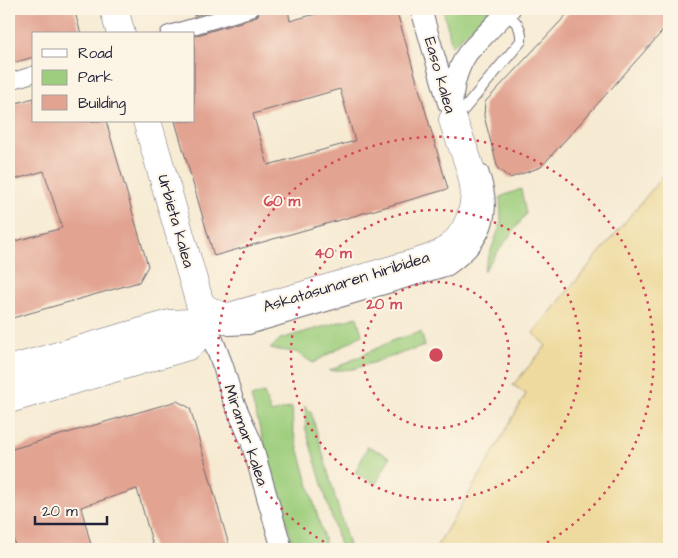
<svg xmlns="http://www.w3.org/2000/svg" width="678" height="558" font-family="'Architects Daughter',sans-serif">
<rect width="100%" height="100%" fill="#fcf5e5"/>
<filter id="ink" filterUnits="userSpaceOnUse"><feTurbulence type="fractalNoise" baseFrequency=".02" numOctaves="2"/><feDisplacementMap in="SourceGraphic" scale="10" xChannelSelector="R" yChannelSelector="G"/><feConvolveMatrix kernelMatrix="1 2 1 2 8 2 1 2 1" color-interpolation-filters="sRGB"/></filter>
<filter id="wash" filterUnits="userSpaceOnUse"><feTurbulence type="fractalNoise" baseFrequency=".0096" numOctaves="4" result="noise"/><feDisplacementMap in="SourceGraphic" scale="20" xChannelSelector="R" yChannelSelector="G"/><feGaussianBlur stdDeviation="1.12" result="paint"/><feColorMatrix in="noise" values="0 0 0 0 0 0 0 0 0 0 0 0 0 0 0 0 0 1.4 0 .05"/><feComposite in="paint" operator="in"/></filter>
<g filter="url(#wash)">
<rect width="100%" height="100%" fill="#f6ead2"/>
<path fill="#9ece7d" stroke="#60785c" d="M 443,9 L 492,9 L 452,46 Z
M 521,189 L 526,214 L 483,272 L 501,223 L 500,197 Z
M 357,317 L 362,335 L 313,363 L 296,352 L 270,349 L 280,339 Z
M 421,332 L 425,346 L 353,369 L 329,371 L 394,340 Z
M 264,393 L 271,413 L 292,407 L 293,430 L 327,549 L 294,549 L 251,397 Z
M 305,406 L 311,412 L 350,549 L 341,549 L 306,430 Z
M 368,446 L 390,457 L 376,484 L 355,473 Z"/>
<path fill="#eeda9e" stroke="#887e6c" d="M 669,169 L 669,549 L 435,549 L 485,467 L 526,394 L 513,385 L 546,346 L 533,333 Z"/>
<g id="blocks">
<path fill="#e2a391" fill-rule="evenodd" d="M 9,9 L 74,9 L 81,34 L 34,34 L 34,57 L 9,64 Z
M 194,9 L 219,9 L 194,16 Z
M 260,9 L 288,9 L 290,21 L 333,9 L 396,9 L 448,189 L 214,256 L 175,121 L 194,121 L 194,36 L 254,18 L 258,15 ZM 340,89 L 355,141 L 268,165 L 253,114 Z
M 572,9 L 669,9 L 669,24 L 541,167 L 510,178 L 498,169 L 484,116 L 485,102 Z
M 34,98 L 34,121 L 106,121 L 148,266 L 139,282 L 9,319 L 9,243 L 62,228 L 44,171 L 9,181 L 9,105 Z
M 177,401 L 190,408 L 230,549 L 154,549 L 137,489 L 81,507 L 92,549 L 16,549 L 9,525 L 9,450 Z"/>
</g>
</g>
<g filter="url(#ink)">
<use href="#blocks" fill-opacity="0" stroke="#6c6870" stroke-width="1"/>
<g fill="none" stroke-linecap="round" stroke-linejoin="round">
<g stroke="#6c6870" stroke-width="12">
<path id="service" d="M 454,120 L 465,108 L 521,41 C 522,27 516,20 504,14
M 221,327 L 229,330 L 249,329 L 449,270 C 487,244 499,214 483,171"/>
</g>
<g stroke="#6c6870" stroke-width="17">
<path id="pedestrian" d="M 168,34 L 251,9
M 9,82 L 34,74"/>
</g>
<g stroke="#6c6870" stroke-width="22">
<path id="minor" d="M 421,9 L 448,103
M 453,120 C 451,97 454,74 467,54 C 471,49 476,44 480,40 C 490,29 500,19 510,9
M 206,322 L 223,366 L 233,400 L 251,441 L 282,549"/>
</g>
<g stroke="#6c6870" stroke-width="29">
<path id="secondary" d="M 114,9 L 121,34
M 147,121 L 205,321
M 200,304 C 209,312 217,316 229,317 L 426,260 C 431,258 436,256 441,254 C 468,238 480,205 472,176 C 468,157 459,139 453,120
M 9,370 L 170,324 L 206,322
M 9,399 L 188,346 C 197,339 201,333 206,322"/>
</g>
<use href="#service" stroke="#fff" stroke-width="10"/>
<use href="#pedestrian" stroke="#fff" stroke-width="15"/>
<use href="#minor" stroke="#fff" stroke-width="20"/>
<use href="#secondary" stroke="#fff" stroke-width="28"/>
</g>
</g>
<g fill="none" stroke="#d1495b" stroke-width="2.5" stroke-dasharray="2.5 5">
<circle cx="436" cy="355" r="73"/>
<circle cx="436" cy="355" r="145"/>
<path d="M337 549A218 218 0 1 1 535 549"/>
</g>
<g text-anchor="middle" dominant-baseline="central" stroke-width="4" stroke-linejoin="round" paint-order="stroke">
<g font-size="16" fill="#22223b" stroke="#fcf5e5">
<text transform="translate(440 75) rotate(74)">Easo kalea</text>
<text transform="translate(176 221) rotate(74)">Urbieta kalea</text>
<text transform="translate(346 282) rotate(-17)">Askatasunaren hiribidea</text>
<text transform="translate(246 435) rotate(71)">Miramar kalea</text>
</g>
</g>
<circle cx="436" cy="355" r="8" fill="#d1495b" stroke="#fcf5e5" stroke-width="2.5"/>
<g font-size="15" text-anchor="middle" font-weight="bold" fill="#d1495b" stroke="#fcf5e5" stroke-width="4" stroke-linejoin="round" paint-order="stroke">
<text x="282" y="206">60 m</text>
<text x="333" y="258">40 m</text>
<text x="384" y="309">20 m</text>
</g>
<rect width="678" height="558" fill="none" stroke="#fcf5e5" stroke-width="30"/>
<rect x="32" y="32" width="162" height="90" fill="#fcf5e5" stroke="#a5a1a1"/>
<rect x="42" y="49" width="25" height="8" fill="#ffffff" stroke="#a5a1a1"/>
<text x="78" y="58" font-size="15" fill="#22223b">Road</text>
<rect x="42" y="70" width="25" height="15" fill="#9ece7d" stroke="#a5a1a1"/>
<text x="78" y="82" font-size="15" fill="#22223b">Park</text>
<rect x="42" y="95" width="25" height="15" fill="#e2a391" stroke="#a5a1a1"/>
<text x="78" y="108" font-size="15" fill="#22223b">Building</text>
<path d="M35 516v8h72v-8" fill="none" stroke="#22223b" stroke-width="2.5"/>
<text x="42" y="516" font-size="15" fill="#22223b" stroke="#fcf5e5" stroke-width="4" paint-order="stroke">20 m</text>
</svg>
